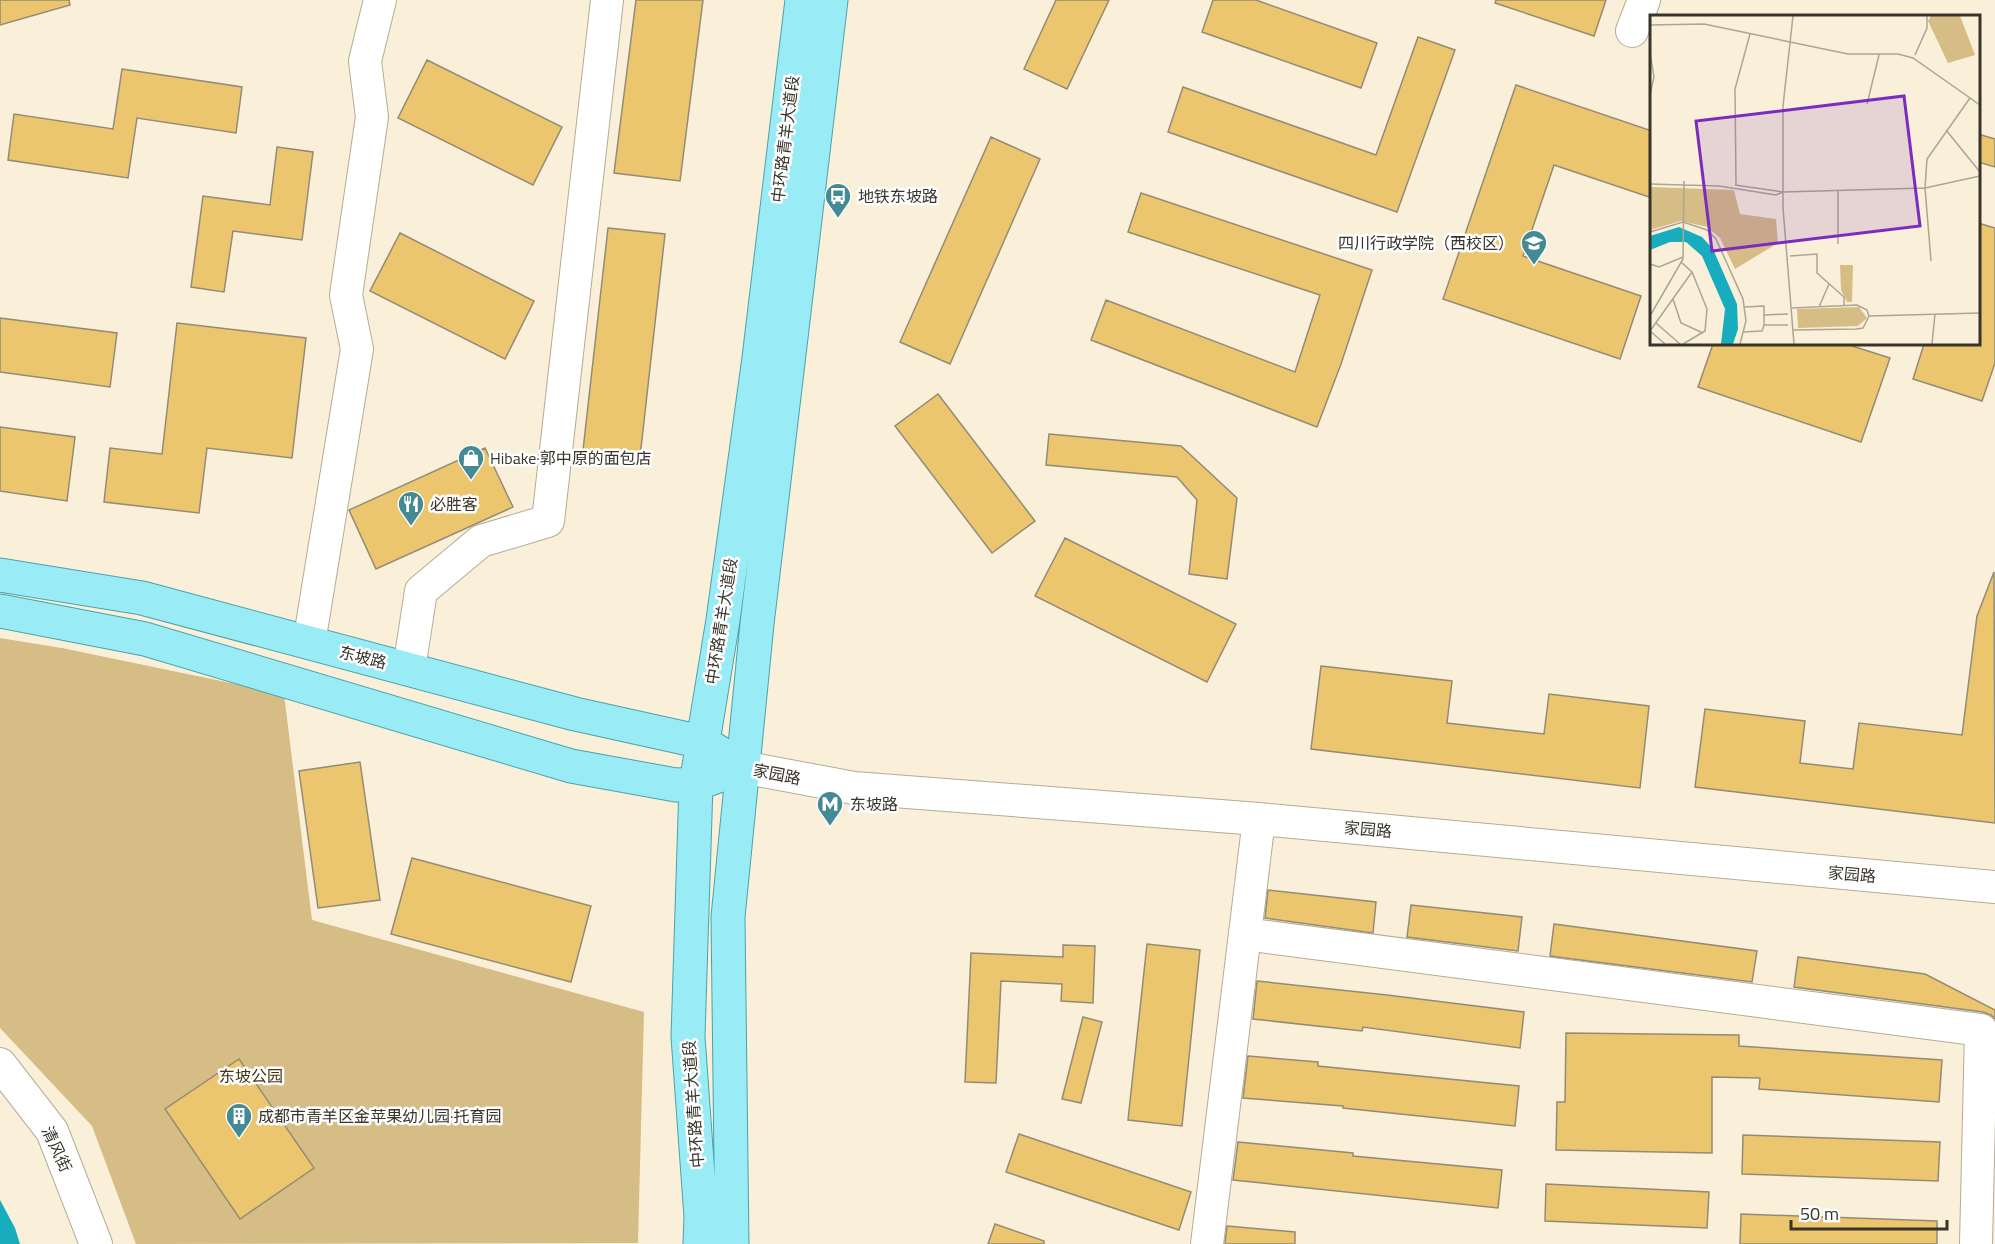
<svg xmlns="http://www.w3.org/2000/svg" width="1995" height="1244" font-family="'Titillium Web','Noto Sans SC',sans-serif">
<rect width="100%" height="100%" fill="#faf0d9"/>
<path fill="#d6bd85" d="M 0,638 L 62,648 L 284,694 L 312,920 L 644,1012 L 638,1243 L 136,1244 L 92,1126 L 0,1028 Z"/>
<path fill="#17acbe" d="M 0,1200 L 15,1228 L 20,1244 L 0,1244 Z"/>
<path fill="#ebc66f" stroke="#948b76" stroke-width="1.5" d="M 0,0 L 69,0 L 70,5 L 0,25 Z
M 636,0 L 703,0 L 680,181 L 614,173 Z
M 1056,0 L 1109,0 L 1067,89 L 1024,69 Z
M 1213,0 L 1256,0 L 1377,43 L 1361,88 L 1202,32 Z
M 1496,0 L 1606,0 L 1594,36 L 1495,3 Z
M 1418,37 L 1455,50 L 1397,212 L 1168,132 L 1183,87 L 1376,155 Z
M 427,60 L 562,127 L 533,185 L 398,118 Z
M 122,69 L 242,87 L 236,133 L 137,118 L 128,178 L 8,160 L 14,114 L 113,129 Z
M 1516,85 L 1652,131 L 1652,198 L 1554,165 L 1523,256 L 1641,296 L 1620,359 L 1443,299 Z
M 1978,134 L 1995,139 L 1995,167 L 1978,162 Z
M 991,137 L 1040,159 L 950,364 L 900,342 Z
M 277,147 L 313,152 L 302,240 L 233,231 L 224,292 L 191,287 L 203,196 L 270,205 Z
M 1141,193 L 1372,270 L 1341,364 L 1317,427 L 1091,340 L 1106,300 L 1295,372 L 1320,295 L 1128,232 Z
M 1978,223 L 1995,228 L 1995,363 L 1982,401 L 1913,379 L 1924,344 L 1978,344 Z
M 608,228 L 665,234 L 639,466 L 582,459 Z
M 400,233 L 534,301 L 505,359 L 370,291 Z
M 0,318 L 117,333 L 110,387 L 0,372 Z
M 177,323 L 306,338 L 292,458 L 207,448 L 199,513 L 104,502 L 110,448 L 162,454 Z
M 1713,344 L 1846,344 L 1890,358 L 1861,442 L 1698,387 Z
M 938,394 L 1035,521 L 992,553 L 895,426 Z
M 0,427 L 75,437 L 67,501 L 0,491 Z
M 1049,434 L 1181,446 L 1237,498 L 1227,579 L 1189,574 L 1197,500 L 1177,477 L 1046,465 Z
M 485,448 L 513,507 L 376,569 L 349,510 Z
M 1065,538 L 1236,624 L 1207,682 L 1035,596 Z
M 1994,572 L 1995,823 L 1695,787 L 1705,709 L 1805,721 L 1800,763 L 1853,769 L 1859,723 L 1962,735 L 1977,616 Z
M 1321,666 L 1452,681 L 1447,723 L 1544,734 L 1549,694 L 1649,706 L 1640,788 L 1311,749 Z
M 360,762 L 380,900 L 318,908 L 299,771 Z
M 412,858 L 591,906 L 571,982 L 391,934 Z
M 1268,890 L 1376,902 L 1373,933 L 1265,918 Z
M 1411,905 L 1522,917 L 1518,951 L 1407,937 Z
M 1554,924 L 1757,951 L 1752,982 L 1550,956 Z
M 1147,944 L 1200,950 L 1182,1126 L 1128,1120 Z
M 1063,945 L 1095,946 L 1093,1003 L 1061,1001 L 1062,984 L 1001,981 L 996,1083 L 965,1082 L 971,953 L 1063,957 Z
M 1798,957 L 1925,974 L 1995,1010 L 1995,1019 L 1991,1015 L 1983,1012 L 1794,987 Z
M 1257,981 L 1387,995 L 1524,1012 L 1520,1048 L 1363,1027 L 1362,1031 L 1253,1019 Z
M 1083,1017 L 1102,1022 L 1081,1103 L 1062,1099 Z
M 1566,1033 L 1739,1035 L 1739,1046 L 1942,1060 L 1939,1102 L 1759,1089 L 1760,1078 L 1712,1077 L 1712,1153 L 1556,1150 L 1557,1102 L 1565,1102 Z
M 1248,1056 L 1318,1062 L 1318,1066 L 1519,1086 L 1515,1126 L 1343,1108 L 1343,1106 L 1243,1098 Z
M 239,1059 L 314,1168 L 240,1219 L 165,1109 Z
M 1019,1134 L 1191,1192 L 1179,1230 L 1006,1172 Z
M 1743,1135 L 1940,1142 L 1938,1181 L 1742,1174 Z
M 1238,1142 L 1353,1153 L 1353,1156 L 1502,1170 L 1498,1208 L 1233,1180 Z
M 1546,1184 L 1709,1192 L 1707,1228 L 1545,1221 Z
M 1741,1214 L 1937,1221 L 1937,1244 L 1740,1244 Z
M 995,1224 L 1044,1241 L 1044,1244 L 988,1244 Z
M 1227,1226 L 1295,1232 L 1295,1244 L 1225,1244 Z"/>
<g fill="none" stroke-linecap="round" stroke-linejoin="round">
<g stroke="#b5ac96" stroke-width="34">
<path id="minor" d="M 1632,31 L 1644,0
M 309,643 L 357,349 L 346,295 L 372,117 L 365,61 L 380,0
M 409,669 L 421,591 L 481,541 L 548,521 L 607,0
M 742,767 L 854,788 L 1259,819 L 1995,887
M 1245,934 L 1981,1030 L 1976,1244
M 0,1064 L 52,1131 L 96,1244
M 1207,1244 L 1259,819"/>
</g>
<g stroke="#4ba2aa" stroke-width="35">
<path id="major" d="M 0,575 L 142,598 L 575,714 L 702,742 L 720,753
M 0,611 L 145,639 L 571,766 L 676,785 L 696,784 L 718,776
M 700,1244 L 701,1217 L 688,1037 L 696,784 L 723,620 L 759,358 L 802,0
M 732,1244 L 728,917 L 757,624 L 831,0"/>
</g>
<use href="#minor" stroke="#fff" stroke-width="32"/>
<use href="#major" stroke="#99ebf5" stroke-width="33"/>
</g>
<defs>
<g id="bus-pin" transform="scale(1.35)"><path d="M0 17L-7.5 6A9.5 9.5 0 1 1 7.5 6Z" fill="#438a94" stroke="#fefefe"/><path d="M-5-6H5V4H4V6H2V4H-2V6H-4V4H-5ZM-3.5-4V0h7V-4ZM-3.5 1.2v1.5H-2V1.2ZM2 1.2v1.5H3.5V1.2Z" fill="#fff"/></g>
<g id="university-pin" transform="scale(1.35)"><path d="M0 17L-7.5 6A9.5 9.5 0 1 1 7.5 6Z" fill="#438a94" stroke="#fefefe"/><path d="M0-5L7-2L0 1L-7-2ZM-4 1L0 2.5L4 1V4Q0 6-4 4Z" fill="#fff"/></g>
<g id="shop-pin" transform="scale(1.35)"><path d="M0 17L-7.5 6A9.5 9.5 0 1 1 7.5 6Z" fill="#438a94" stroke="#fefefe"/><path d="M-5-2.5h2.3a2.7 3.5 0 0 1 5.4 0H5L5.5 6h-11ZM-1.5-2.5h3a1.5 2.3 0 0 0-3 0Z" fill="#fff"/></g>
<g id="restaurant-pin" transform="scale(1.35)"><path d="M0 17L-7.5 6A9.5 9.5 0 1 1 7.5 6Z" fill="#438a94" stroke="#fefefe"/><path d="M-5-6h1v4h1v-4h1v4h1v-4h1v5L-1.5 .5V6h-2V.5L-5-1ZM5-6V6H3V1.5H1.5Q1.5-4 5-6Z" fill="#fff"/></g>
<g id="metro-pin" transform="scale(1.35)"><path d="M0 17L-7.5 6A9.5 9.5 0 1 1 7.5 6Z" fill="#438a94" stroke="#fefefe"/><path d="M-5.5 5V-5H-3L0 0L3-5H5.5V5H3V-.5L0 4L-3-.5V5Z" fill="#fff"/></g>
<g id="building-pin" transform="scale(1.35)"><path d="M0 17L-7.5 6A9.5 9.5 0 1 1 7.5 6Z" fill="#438a94" stroke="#fefefe"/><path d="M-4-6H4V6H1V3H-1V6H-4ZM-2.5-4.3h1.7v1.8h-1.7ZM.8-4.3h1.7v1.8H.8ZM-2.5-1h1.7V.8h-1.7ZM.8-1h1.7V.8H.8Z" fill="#fff"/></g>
</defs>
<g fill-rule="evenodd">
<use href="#bus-pin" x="838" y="196"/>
<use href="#university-pin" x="1534" y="243"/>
<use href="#shop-pin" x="471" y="458"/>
<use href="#restaurant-pin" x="411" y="504"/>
<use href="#metro-pin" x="830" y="804"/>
<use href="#building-pin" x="239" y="1116"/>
</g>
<g text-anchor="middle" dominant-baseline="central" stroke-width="5" stroke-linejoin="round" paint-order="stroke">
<g font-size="16" fill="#38342b" stroke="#fefefe">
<text transform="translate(785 139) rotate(-83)">中环路青羊大道段</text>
<text transform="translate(721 621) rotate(-81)">中环路青羊大道段</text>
<text transform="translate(363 657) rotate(14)">东坡路</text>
<text transform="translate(777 774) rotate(11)">家园路</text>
<text transform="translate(1368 829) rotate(5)">家园路</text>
<text transform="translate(1852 874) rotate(5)">家园路</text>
<text transform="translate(693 1104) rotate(-94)">中环路青羊大道段</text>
<text transform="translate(57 1149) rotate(65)">清风街</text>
</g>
<g font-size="16" fill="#38342b" stroke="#fefefe" text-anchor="start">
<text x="858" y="196">地铁东坡路</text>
<text x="1514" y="243" text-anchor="end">四川行政学院（西校区）</text>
<text x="490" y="458">Hibake·郭中原的面包店</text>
<text x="430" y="504">必胜客</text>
<text x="850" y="804">东坡路</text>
<text x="258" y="1116">成都市青羊区金苹果幼儿园·托育园</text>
</g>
<g font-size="16" fill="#42330d" stroke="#fefefe">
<text x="251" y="1076">东坡公园</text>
</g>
</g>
<g transform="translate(1650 15)">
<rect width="330" height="330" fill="#faf0d9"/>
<path d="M 281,1 L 310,1 L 325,40 L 298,48 L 278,6 ZM 0,172 L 84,175 L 90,199 L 126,204 L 128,228 L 85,254 L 70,223 L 57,212 L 31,206 L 0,215 ZM 190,250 L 203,250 L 202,287 L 197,287 L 191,275 ZM 209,292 L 217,303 L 208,311 L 148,313 L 147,294 Z" fill="#d6bd85"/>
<path d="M 29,212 L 52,222 L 63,234 L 87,289 L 88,314 L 83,329 L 71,329 L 75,294 L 52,241 L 36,227 L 20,227 L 0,235 L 0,221 Z" fill="#17acbe"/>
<path fill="none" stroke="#aca593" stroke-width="1.5" d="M 143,1 L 133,91 L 133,193 L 144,329M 0,10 L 54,9 L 198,39 L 248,39 L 263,43 L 330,90M 0,38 L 4,62 L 0,80M 265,40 L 277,13 L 277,1M 217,89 L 229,40M 296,115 L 330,157M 0,169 L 69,171 L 126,180 L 133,177M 85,170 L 133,177M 86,170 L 85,74 L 100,19M 188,176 L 188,229M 133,177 L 275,173 L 330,161M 0,217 L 33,207 L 57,215 L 66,224 L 93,284 L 96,306 L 90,329M 140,241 L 167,239 L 167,258 L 194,282 L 194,291M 281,246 L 275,173 L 277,144 L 320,83M 31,247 L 42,257 L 57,294 L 55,316 L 33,329M 0,249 L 9,252 L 33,242M 23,284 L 31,308 L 53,318M 169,292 L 179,269M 142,293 L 207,290 L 217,295 L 219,301 L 213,313 L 206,314 L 143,315M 114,300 L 138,299M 0,301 L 33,244 L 34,166M 219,301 L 330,298M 6,308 L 30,329M 114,310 L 138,310M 93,317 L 112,316 L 114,310 L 114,291 L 95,292M 15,329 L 0,316 L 42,257M 282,329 L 285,299"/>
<path fill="#7b2cbf" fill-opacity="0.15" stroke="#7b2cbf" stroke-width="3" d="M 254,81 L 270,211 L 62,236 L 46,106 Z"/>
<rect width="330" height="330" fill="none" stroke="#38342b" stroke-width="3"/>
</g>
<path d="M1791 1220v9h156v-9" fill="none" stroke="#38342b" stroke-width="3"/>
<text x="1800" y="1220" font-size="18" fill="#38342b" stroke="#fefefe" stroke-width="4.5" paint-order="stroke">50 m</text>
</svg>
